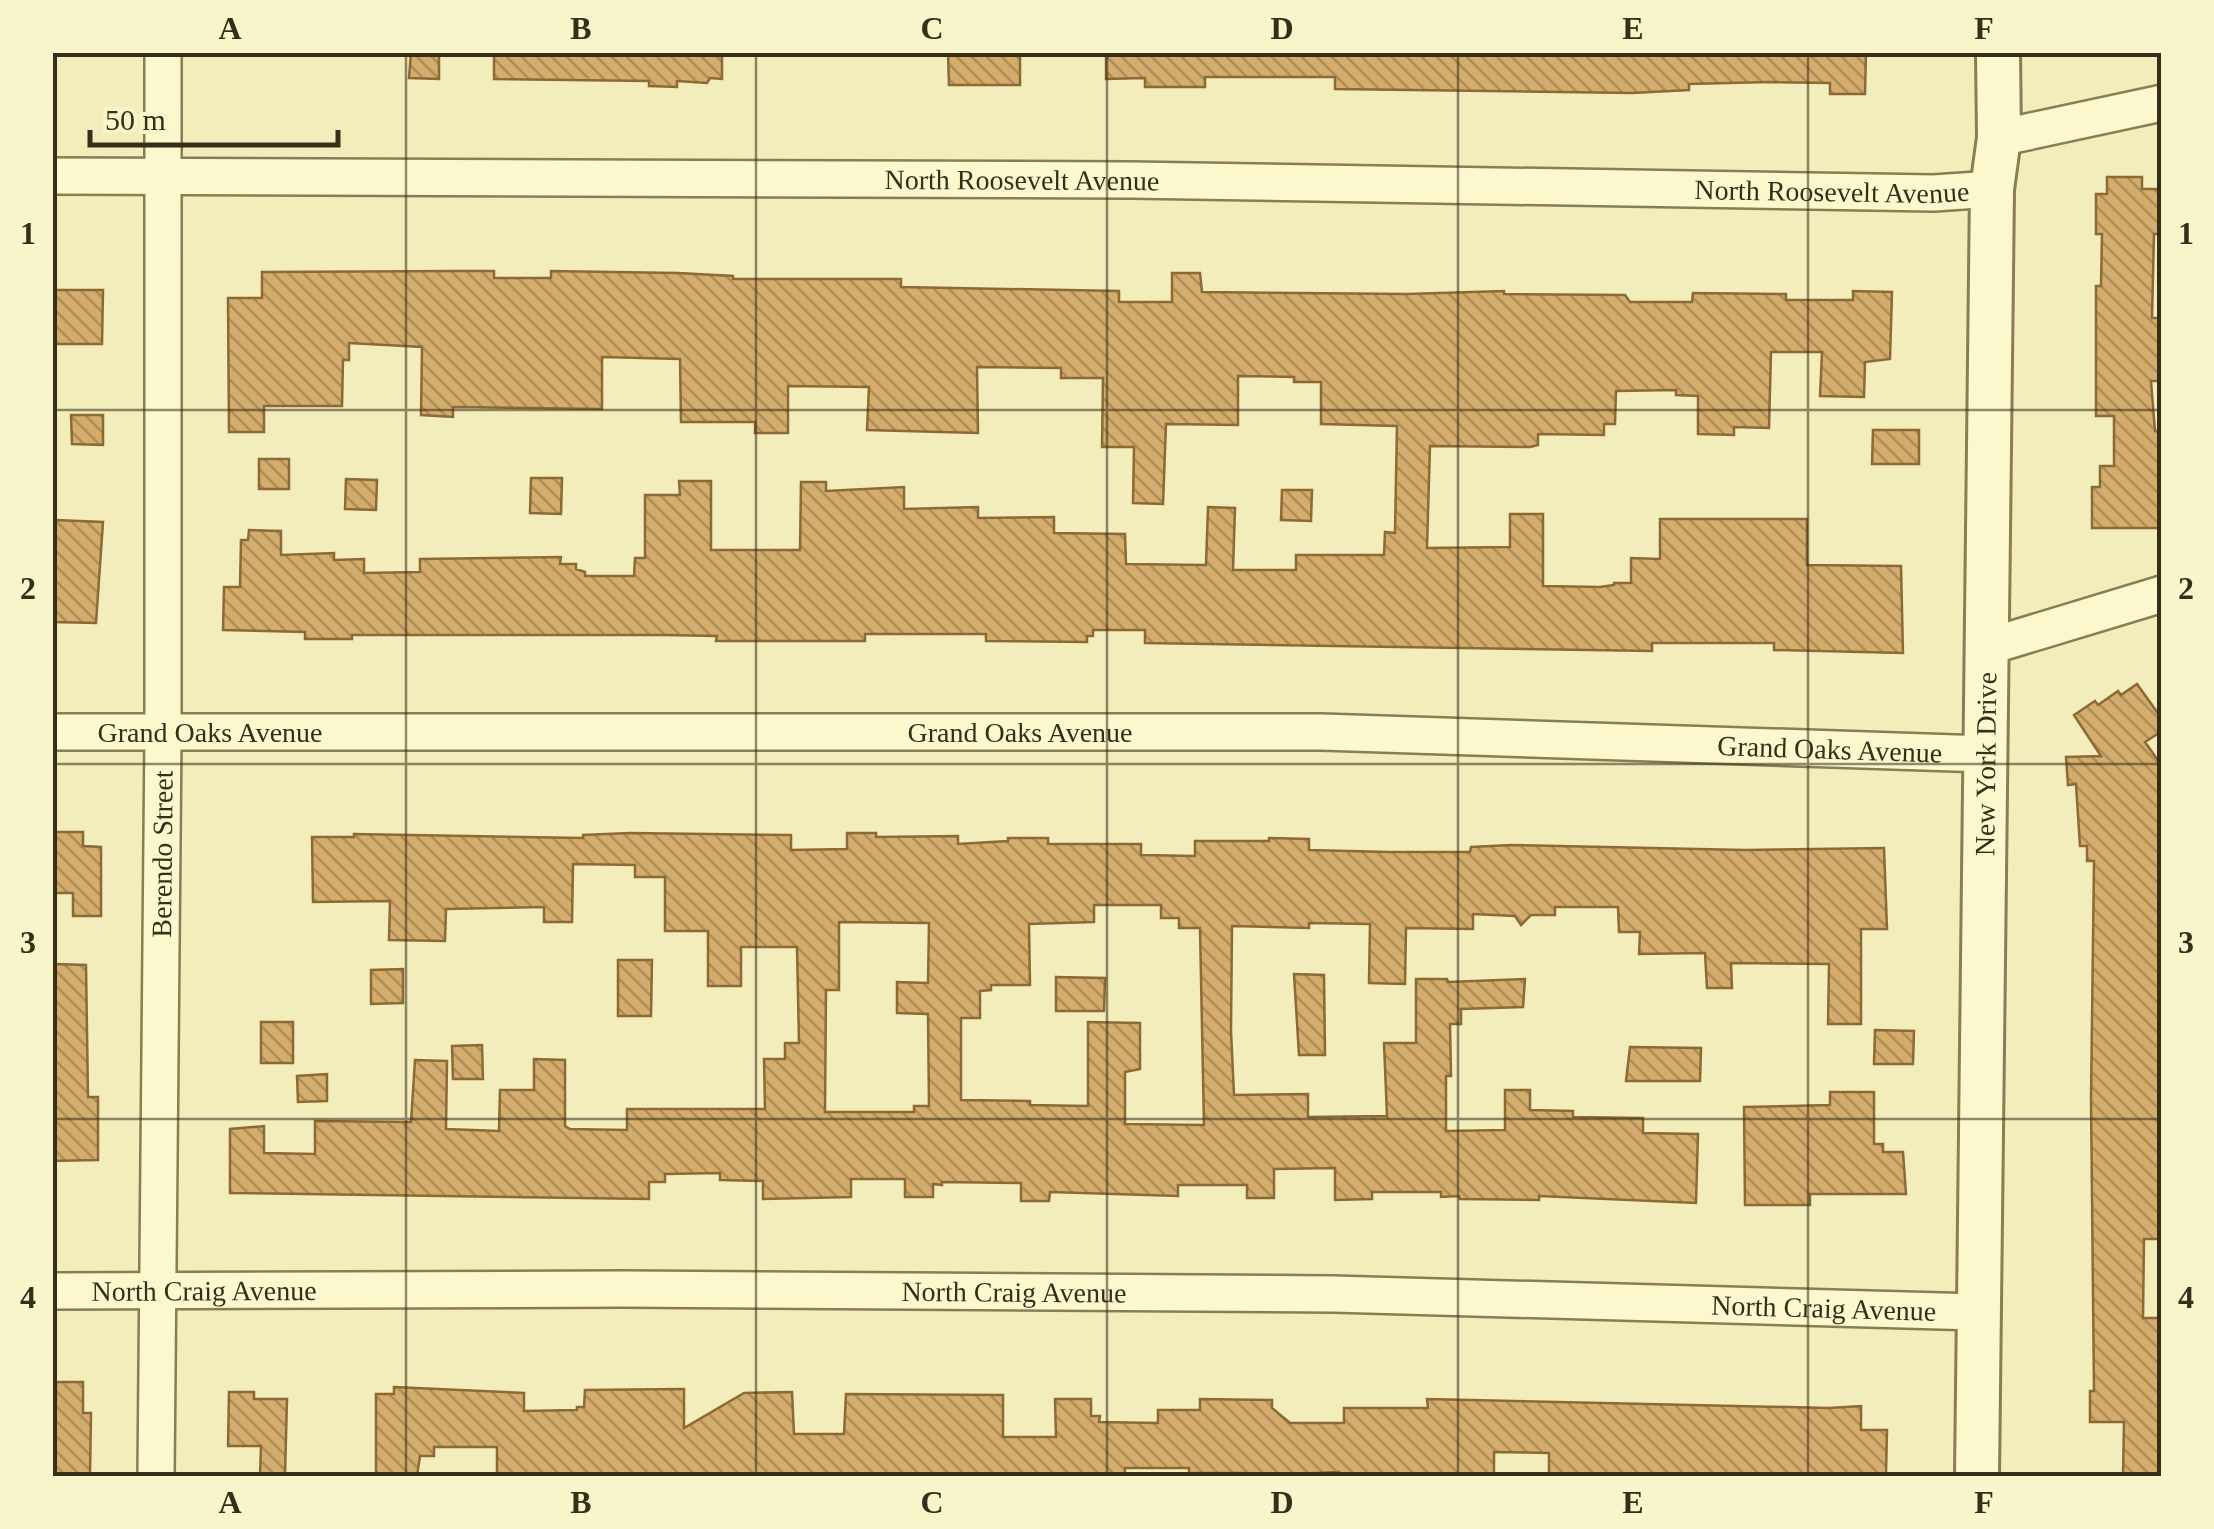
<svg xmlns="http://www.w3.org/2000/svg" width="2214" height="1529" font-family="'Times New Roman',serif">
<defs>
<pattern id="building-back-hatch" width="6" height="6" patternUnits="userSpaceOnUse" patternTransform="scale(2.5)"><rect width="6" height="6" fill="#d4ad6c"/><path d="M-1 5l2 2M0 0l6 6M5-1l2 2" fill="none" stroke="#ad8d58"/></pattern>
</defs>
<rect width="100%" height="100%" fill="#f2edba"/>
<path fill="url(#building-back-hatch)" stroke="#8b6a36" stroke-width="2.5" fill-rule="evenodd" d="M 411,52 L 439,52 L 439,79 L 409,78 Z
M 494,52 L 722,52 L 722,79 L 710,78 L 707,83 L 677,81 L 677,87 L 649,86 L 649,81 L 494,79 Z
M 948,52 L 1020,52 L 1020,85 L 949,85 Z
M 1106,52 L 1866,52 L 1865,94 L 1830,94 L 1830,83 L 1769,82 L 1689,84 L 1689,90 L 1632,93 L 1335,89 L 1335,77 L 1205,77 L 1205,87 L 1145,87 L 1145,78 L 1106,79 Z
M 2107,177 L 2142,177 L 2142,189 L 2162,189 L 2162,234 L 2154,234 L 2152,318 L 2162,318 L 2162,381 L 2151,381 L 2155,431 L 2162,431 L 2162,528 L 2092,528 L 2092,487 L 2100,487 L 2100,466 L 2114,466 L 2114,416 L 2096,416 L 2096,286 L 2101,286 L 2102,234 L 2096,234 L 2096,194 L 2107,194 Z
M 456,271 L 494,271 L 494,278 L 551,278 L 551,271 L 678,273 L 733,276 L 733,279 L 901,279 L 901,287 L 1119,291 L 1119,302 L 1172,302 L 1172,273 L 1200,273 L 1202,292 L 1407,294 L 1504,291 L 1504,294 L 1625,295 L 1630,302 L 1692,302 L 1693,293 L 1786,294 L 1786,300 L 1853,300 L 1853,291 L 1892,292 L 1890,359 L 1865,362 L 1864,397 L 1820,396 L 1822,352 L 1771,352 L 1769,428 L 1734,427 L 1734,435 L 1698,434 L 1698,396 L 1676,395 L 1676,390 L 1616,391 L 1615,424 L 1604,424 L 1604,435 L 1538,434 L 1538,445 L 1530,447 L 1430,446 L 1427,548 L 1510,547 L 1510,514 L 1543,514 L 1543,586 L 1600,587 L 1614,585 L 1614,583 L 1631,583 L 1631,558 L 1660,559 L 1660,519 L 1807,519 L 1807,565 L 1901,566 L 1903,653 L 1774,650 L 1774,643 L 1652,643 L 1652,651 L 1145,643 L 1145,630 L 1093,630 L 1093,636 L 1087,636 L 1087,642 L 986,641 L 986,634 L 865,634 L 865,641 L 716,641 L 717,636 L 663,635 L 352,635 L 352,639 L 305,639 L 305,632 L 223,630 L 224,587 L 240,587 L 241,540 L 248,540 L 249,530 L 281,531 L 281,555 L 334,553 L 334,560 L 364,559 L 364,573 L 420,572 L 420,559 L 561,557 L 560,564 L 576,564 L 576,569 L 585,572 L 585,576 L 634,576 L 635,558 L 645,558 L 645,495 L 680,495 L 679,481 L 711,481 L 711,550 L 800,550 L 801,482 L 826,482 L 826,491 L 904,487 L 904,509 L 978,507 L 978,518 L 1054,517 L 1054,533 L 1125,534 L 1126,564 L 1206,565 L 1208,507 L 1235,508 L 1233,570 L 1296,570 L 1296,555 L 1384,555 L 1385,532 L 1395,533 L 1397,426 L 1321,424 L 1321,382 L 1294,382 L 1294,377 L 1238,376 L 1238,425 L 1166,424 L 1163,504 L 1133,503 L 1134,447 L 1102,447 L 1103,378 L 1061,378 L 1061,368 L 977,367 L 978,433 L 867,430 L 869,387 L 788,386 L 788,433 L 755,433 L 755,422 L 681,422 L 680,359 L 602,357 L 602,409 L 453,407 L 453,417 L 421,415 L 422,347 L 349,343 L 349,360 L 343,360 L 342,406 L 264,406 L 264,432 L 229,432 L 228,298 L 262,298 L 262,272 Z
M 52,290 L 103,290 L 102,344 L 52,344 Z
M 71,415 L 103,415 L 103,445 L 72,444 Z
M 1873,430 L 1919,430 L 1919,464 L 1872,464 Z
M 259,459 L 289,459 L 289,489 L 259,489 Z
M 531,478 L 562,478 L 561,514 L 530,513 Z
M 346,479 L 377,480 L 376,510 L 345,509 Z
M 1282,490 L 1312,490 L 1311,521 L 1281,520 Z
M 55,520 L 103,522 L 96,623 L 52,622 Z
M 2137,684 L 2162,719 L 2162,731 L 2145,742 L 2162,766 L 2162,1239 L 2144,1239 L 2143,1318 L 2162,1318 L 2162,1476 L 2123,1476 L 2124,1422 L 2090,1422 L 2090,1391 L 2094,1391 L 2091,1100 L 2094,861 L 2087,861 L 2087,846 L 2080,846 L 2076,784 L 2068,785 L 2066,757 L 2101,756 L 2074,715 L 2095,701 L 2098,705 L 2118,691 L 2121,695 Z
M 52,832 L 83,832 L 83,846 L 101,847 L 101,916 L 73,916 L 73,893 L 52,893 Z
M 630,833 L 791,835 L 791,850 L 847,849 L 847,833 L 876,833 L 876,837 L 958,836 L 958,844 L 1008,841 L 1008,838 L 1048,838 L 1048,844 L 1141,844 L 1141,855 L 1195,856 L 1195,841 L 1269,841 L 1269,838 L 1309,839 L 1309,850 L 1389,852 L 1470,852 L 1471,847 L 1512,845 L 1745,850 L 1884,848 L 1887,929 L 1861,929 L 1861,1024 L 1828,1024 L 1829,964 L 1731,963 L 1732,988 L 1707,988 L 1705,953 L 1639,954 L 1640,932 L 1619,932 L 1618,907 L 1555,907 L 1555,915 L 1531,915 L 1521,925 L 1515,916 L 1473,914 L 1473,929 L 1406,928 L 1405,984 L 1369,983 L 1370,924 L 1309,923 L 1309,928 L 1232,926 L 1231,1031 L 1234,1095 L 1308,1094 L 1308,1117 L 1387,1116 L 1384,1043 L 1416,1043 L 1416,979 L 1447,979 L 1448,982 L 1525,979 L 1523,1007 L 1461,1009 L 1461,1024 L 1450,1024 L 1451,1076 L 1446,1076 L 1446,1131 L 1505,1130 L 1505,1090 L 1530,1090 L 1530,1110 L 1573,1111 L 1573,1117 L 1643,1118 L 1643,1133 L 1698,1134 L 1696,1203 L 1539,1196 L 1539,1200 L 1460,1199 L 1459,1196 L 1441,1197 L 1441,1192 L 1372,1192 L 1372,1199 L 1335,1200 L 1335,1168 L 1274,1169 L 1274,1198 L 1247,1198 L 1247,1185 L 1178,1185 L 1178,1196 L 1050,1192 L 1049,1201 L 1021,1201 L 1021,1183 L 942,1182 L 942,1185 L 933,1184 L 933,1197 L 905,1197 L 905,1179 L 851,1179 L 851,1197 L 763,1199 L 763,1181 L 720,1180 L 720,1173 L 665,1174 L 665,1182 L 649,1182 L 649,1199 L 230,1193 L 230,1129 L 264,1126 L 264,1153 L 315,1154 L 315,1121 L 411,1122 L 415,1060 L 447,1061 L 446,1129 L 499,1131 L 500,1090 L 534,1090 L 534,1059 L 565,1060 L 565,1126 L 570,1129 L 627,1130 L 627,1109 L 765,1109 L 764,1059 L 785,1059 L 785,1043 L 799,1043 L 797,947 L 741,947 L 741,986 L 708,986 L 708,931 L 665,931 L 665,877 L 635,877 L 635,865 L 573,864 L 572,922 L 544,922 L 544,907 L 446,909 L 445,941 L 389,940 L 390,901 L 313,902 L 312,837 L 354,837 L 354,834 L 583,838 L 583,835 ZM 1094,905 L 1161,905 L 1161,918 L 1179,918 L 1179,928 L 1200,928 L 1204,1125 L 1125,1124 L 1125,1072 L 1140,1069 L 1140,1023 L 1088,1022 L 1088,1106 L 1030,1105 L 1030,1101 L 961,1100 L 961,1018 L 980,1018 L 980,991 L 991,990 L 991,985 L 1030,985 L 1029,924 L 1094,922 ZM 839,922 L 929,923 L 928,983 L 897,982 L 897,1013 L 928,1014 L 929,1106 L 914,1106 L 914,1112 L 825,1112 L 826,990 L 839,990 Z
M 618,960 L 652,960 L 651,1016 L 618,1016 Z
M 55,964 L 86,965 L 88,1097 L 98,1097 L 98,1160 L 52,1161 Z
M 403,969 L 403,1003 L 371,1004 L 371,970 Z
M 1294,974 L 1324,975 L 1325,1055 L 1299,1055 Z
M 1056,977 L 1105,978 L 1104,1011 L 1056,1011 Z
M 261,1022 L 293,1022 L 293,1063 L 261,1063 Z
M 1875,1030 L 1914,1031 L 1913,1064 L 1874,1064 Z
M 482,1045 L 483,1079 L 453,1079 L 452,1046 Z
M 1630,1047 L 1701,1048 L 1700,1081 L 1626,1081 Z
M 327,1074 L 327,1101 L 298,1102 L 297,1076 Z
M 1830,1092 L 1874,1092 L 1874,1144 L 1883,1144 L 1883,1152 L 1903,1152 L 1906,1194 L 1810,1194 L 1810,1205 L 1745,1205 L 1744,1107 L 1830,1105 Z
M 56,1382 L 83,1382 L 83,1413 L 91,1413 L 90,1476 L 52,1476 L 52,1400 L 56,1400 Z
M 394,1387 L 524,1393 L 524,1411 L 577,1410 L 577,1407 L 584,1407 L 585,1390 L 684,1389 L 684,1428 L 744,1393 L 792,1392 L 794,1434 L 844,1434 L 846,1394 L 1003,1395 L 1003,1437 L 1056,1437 L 1055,1399 L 1091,1399 L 1091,1416 L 1100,1416 L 1099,1422 L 1158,1423 L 1158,1410 L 1200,1410 L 1200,1399 L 1272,1400 L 1272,1408 L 1290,1423 L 1344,1423 L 1344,1408 L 1428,1408 L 1427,1399 L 1829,1408 L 1861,1406 L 1861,1430 L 1887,1430 L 1886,1474 L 1549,1476 L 1549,1453 L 1494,1452 L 1494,1476 L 1339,1476 L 1339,1472 L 1245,1476 L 1245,1473 L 1189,1473 L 1189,1468 L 1125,1468 L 1125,1476 L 497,1476 L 497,1447 L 434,1447 L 434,1456 L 420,1456 L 417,1476 L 376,1476 L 376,1394 L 394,1394 Z
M 229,1392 L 254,1392 L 254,1399 L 287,1399 L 285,1475 L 260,1475 L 261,1446 L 228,1446 Z"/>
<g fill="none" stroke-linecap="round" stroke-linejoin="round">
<g stroke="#8a7c53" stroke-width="40">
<g id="minor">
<path d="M 1999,138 L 2162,103"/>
<path id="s1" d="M 52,176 L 1130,180 L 1934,193 L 1992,189"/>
<path d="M 1987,647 L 2162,594"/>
<path id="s2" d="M 52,732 L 1322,732 L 1985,754"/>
<path id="s3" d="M 52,1291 L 623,1289 L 1333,1294 L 1978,1312"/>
<path id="s4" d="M 156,1476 L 163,734 L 163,52"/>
</g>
</g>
<g stroke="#8a7c53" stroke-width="48">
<g id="tertiary">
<path id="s5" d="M 1977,1476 L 1992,189 L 1999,138 L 1998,52"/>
</g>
</g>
<use href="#minor" stroke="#fcf8ce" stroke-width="35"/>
<use href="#tertiary" stroke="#fcf8ce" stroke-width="42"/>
</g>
<path fill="none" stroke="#372e19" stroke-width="2.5" stroke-opacity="0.55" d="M 406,52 L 406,1476M 756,52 L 756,1476M 1107,52 L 1107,1476M 1458,52 L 1458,1476M 1808,52 L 1808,1476M 52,410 L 2162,410M 52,764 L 2162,764M 52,1119 L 2162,1119"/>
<g text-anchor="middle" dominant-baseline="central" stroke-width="10" stroke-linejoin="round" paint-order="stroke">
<g font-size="28" fill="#372e19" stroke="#f9f5ca">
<text stroke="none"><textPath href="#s1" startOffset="970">North Roosevelt Avenue</textPath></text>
<text stroke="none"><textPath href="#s1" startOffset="1780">North Roosevelt Avenue</textPath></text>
<text stroke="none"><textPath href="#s2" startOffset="968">Grand Oaks Avenue</textPath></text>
<text stroke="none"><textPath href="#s2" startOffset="158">Grand Oaks Avenue</textPath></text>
<text stroke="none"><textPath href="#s2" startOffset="1778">Grand Oaks Avenue</textPath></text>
<text stroke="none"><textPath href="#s5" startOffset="712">New York Drive</textPath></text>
<text stroke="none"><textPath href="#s4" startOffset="622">Berendo Street</textPath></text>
<text stroke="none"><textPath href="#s3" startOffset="152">North Craig Avenue</textPath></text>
<text stroke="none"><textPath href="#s3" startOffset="962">North Craig Avenue</textPath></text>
<text stroke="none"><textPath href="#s3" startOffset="1772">North Craig Avenue</textPath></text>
</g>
</g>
<rect width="2214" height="1529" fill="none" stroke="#f9f5ca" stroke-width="110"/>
<path d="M90 130v15h248v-15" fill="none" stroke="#372e19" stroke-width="5"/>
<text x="105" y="130" font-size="30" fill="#372e19" stroke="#f9f5ca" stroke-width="8" paint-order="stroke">50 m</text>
<rect x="55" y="55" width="2104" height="1419" fill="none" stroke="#372e19" stroke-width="4"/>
<g font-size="32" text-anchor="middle" font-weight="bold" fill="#372e19">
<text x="230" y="39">A</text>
<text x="581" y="39">B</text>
<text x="932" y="39">C</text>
<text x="1282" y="39">D</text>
<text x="1633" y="39">E</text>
<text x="1984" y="39">F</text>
<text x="28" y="244">1</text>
<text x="2186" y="244">1</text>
<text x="28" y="599">2</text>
<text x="2186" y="599">2</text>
<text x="28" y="953">3</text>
<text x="2186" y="953">3</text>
<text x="28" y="1308">4</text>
<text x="2186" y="1308">4</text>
<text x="230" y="1513">A</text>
<text x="581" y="1513">B</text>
<text x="932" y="1513">C</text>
<text x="1282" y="1513">D</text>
<text x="1633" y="1513">E</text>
<text x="1984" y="1513">F</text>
</g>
</svg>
